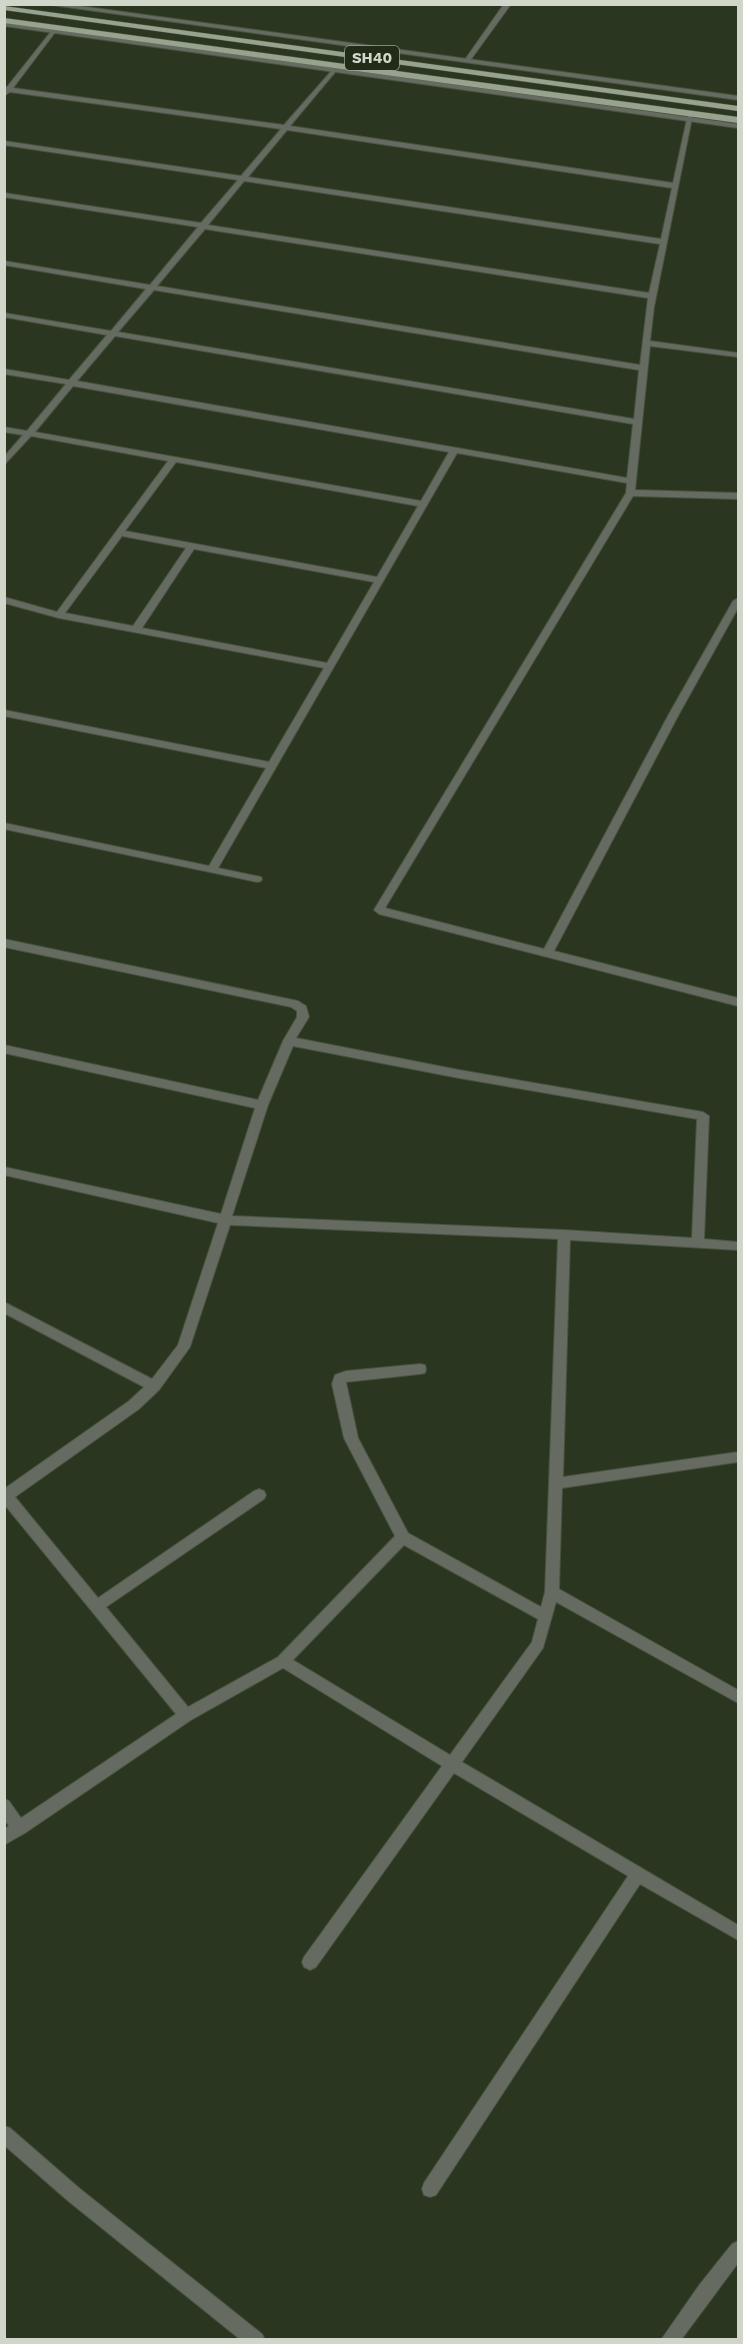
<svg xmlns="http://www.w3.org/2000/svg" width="743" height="2344" font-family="'Work Sans',sans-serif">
<rect width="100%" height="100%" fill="#2a3620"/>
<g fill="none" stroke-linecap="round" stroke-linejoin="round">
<g stroke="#48533f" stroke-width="2">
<path id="minor" d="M 504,4 L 511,4 L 469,62 L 465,62 L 464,61 Z
M 53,29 L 56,31 L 13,88 L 284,125 L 334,68 L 337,70 L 336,71 L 290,126 L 673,183 L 688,114 L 693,113 L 654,307 L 650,341 L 738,353 L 738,357 L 650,346 L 635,490 L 738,493 L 738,499 L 633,496 L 385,908 L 544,949 L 669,714 L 733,601 L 738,598 L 738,608 L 679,714 L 554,951 L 738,998 L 738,1006 L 379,914 L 374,910 L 626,493 L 627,483 L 457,453 L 218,868 L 261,877 L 262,879 L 261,881 L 257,882 L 4,829 L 4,823 L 209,866 L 266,768 L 4,716 L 4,710 L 269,762 L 324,668 L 59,618 L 4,603 L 4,597 L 57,612 L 168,461 L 31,436 L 4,465 L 4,457 L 23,435 L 4,432 L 4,427 L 27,431 L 66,384 L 4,374 L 4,369 L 69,380 L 107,335 L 4,317 L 4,313 L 111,331 L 146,289 L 4,265 L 4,261 L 150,285 L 198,227 L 4,197 L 4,193 L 201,223 L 238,180 L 4,145 L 4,141 L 241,176 L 281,129 L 10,92 L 4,96 L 4,87 L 7,87 ZM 287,130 L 672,188 L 661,239 L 248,177 ZM 244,181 L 660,244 L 649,293 L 208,225 ZM 205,229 L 648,298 L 640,365 L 157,286 ZM 154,290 L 639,370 L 634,419 L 118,332 ZM 115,336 L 633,424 L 627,478 L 77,381 ZM 73,386 L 449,452 L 421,501 L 35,432 ZM 176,462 L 418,506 L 377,577 L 125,531 ZM 122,536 L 186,548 L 133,626 L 65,613 ZM 194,549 L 374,582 L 327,663 L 142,628 Z
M 4,939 L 298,1001 L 306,1006 L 309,1017 L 296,1038 L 459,1070 L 703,1112 L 709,1116 L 704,1239 L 738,1242 L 738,1250 L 570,1240 L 563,1477 L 738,1452 L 738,1462 L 562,1488 L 559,1589 L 738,1690 L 738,1703 L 556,1602 L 543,1648 L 462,1762 L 738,1925 L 738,1940 L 640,1884 L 436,2195 L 430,2197 L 424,2195 L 422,2189 L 424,2183 L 628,1876 L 454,1773 L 316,1967 L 310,1970 L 304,1967 L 302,1962 L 304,1957 L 442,1766 L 283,1668 L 191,1720 L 25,1833 L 4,1845 L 4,1829 L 9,1826 L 4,1819 L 4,1799 L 9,1801 L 21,1818 L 176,1714 L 4,1504 L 4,1489 L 129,1401 L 144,1387 L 4,1313 L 4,1302 L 152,1379 L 178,1345 L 218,1223 L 4,1175 L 4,1167 L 221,1214 L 255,1108 L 4,1053 L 4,1045 L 258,1100 L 283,1041 L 297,1017 L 297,1011 L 291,1007 L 4,947 ZM 293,1046 L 459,1078 L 697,1119 L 692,1238 L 564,1230 L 232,1216 L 268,1105 ZM 230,1225 L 558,1239 L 545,1592 L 541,1607 L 408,1533 L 358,1438 L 346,1382 L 420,1374 L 425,1373 L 426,1369 L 425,1365 L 420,1364 L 346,1371 L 335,1375 L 332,1384 L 344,1438 L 395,1536 L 278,1657 L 188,1707 L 106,1607 L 264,1499 L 266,1495 L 264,1491 L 259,1489 L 254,1491 L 98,1598 L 15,1497 L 139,1409 L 159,1390 L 190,1347 ZM 404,1545 L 538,1619 L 532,1642 L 450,1755 L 293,1660 Z
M 4,2126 L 10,2128 L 79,2188 L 262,2334 L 265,2340 L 241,2340 L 67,2200 L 4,2145 Z
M 738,2241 L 738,2263 L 681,2340 L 661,2340 L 700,2284 L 732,2244 Z"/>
</g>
<g stroke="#48533f" stroke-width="2">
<path id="tertiary" d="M 44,4 L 65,4 L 738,96 L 738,100 Z
M 4,22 L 738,124 L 738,128 L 4,26 Z"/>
</g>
<g stroke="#48533f" stroke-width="1">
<path id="primary" d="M 4,6 L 738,106 L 738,111 L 4,10 Z
M 4,18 L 738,117 L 738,123 L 4,23 Z"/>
</g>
<use href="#minor" fill="#656b60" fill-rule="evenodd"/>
<use href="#tertiary" fill="#656b60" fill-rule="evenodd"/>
<use href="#primary" fill="#97a38e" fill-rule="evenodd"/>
</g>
<g text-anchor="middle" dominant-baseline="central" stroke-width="6" stroke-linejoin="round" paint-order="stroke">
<rect fill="#202c17" stroke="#9ba494" stroke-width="1.5" x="345" y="46" width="54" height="24" rx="4.5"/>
<g font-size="15" font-weight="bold" fill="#d0d7ca">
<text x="372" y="58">SH40</text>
</g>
</g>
<rect width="743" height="2344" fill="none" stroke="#d0d7ca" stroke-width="12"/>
</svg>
